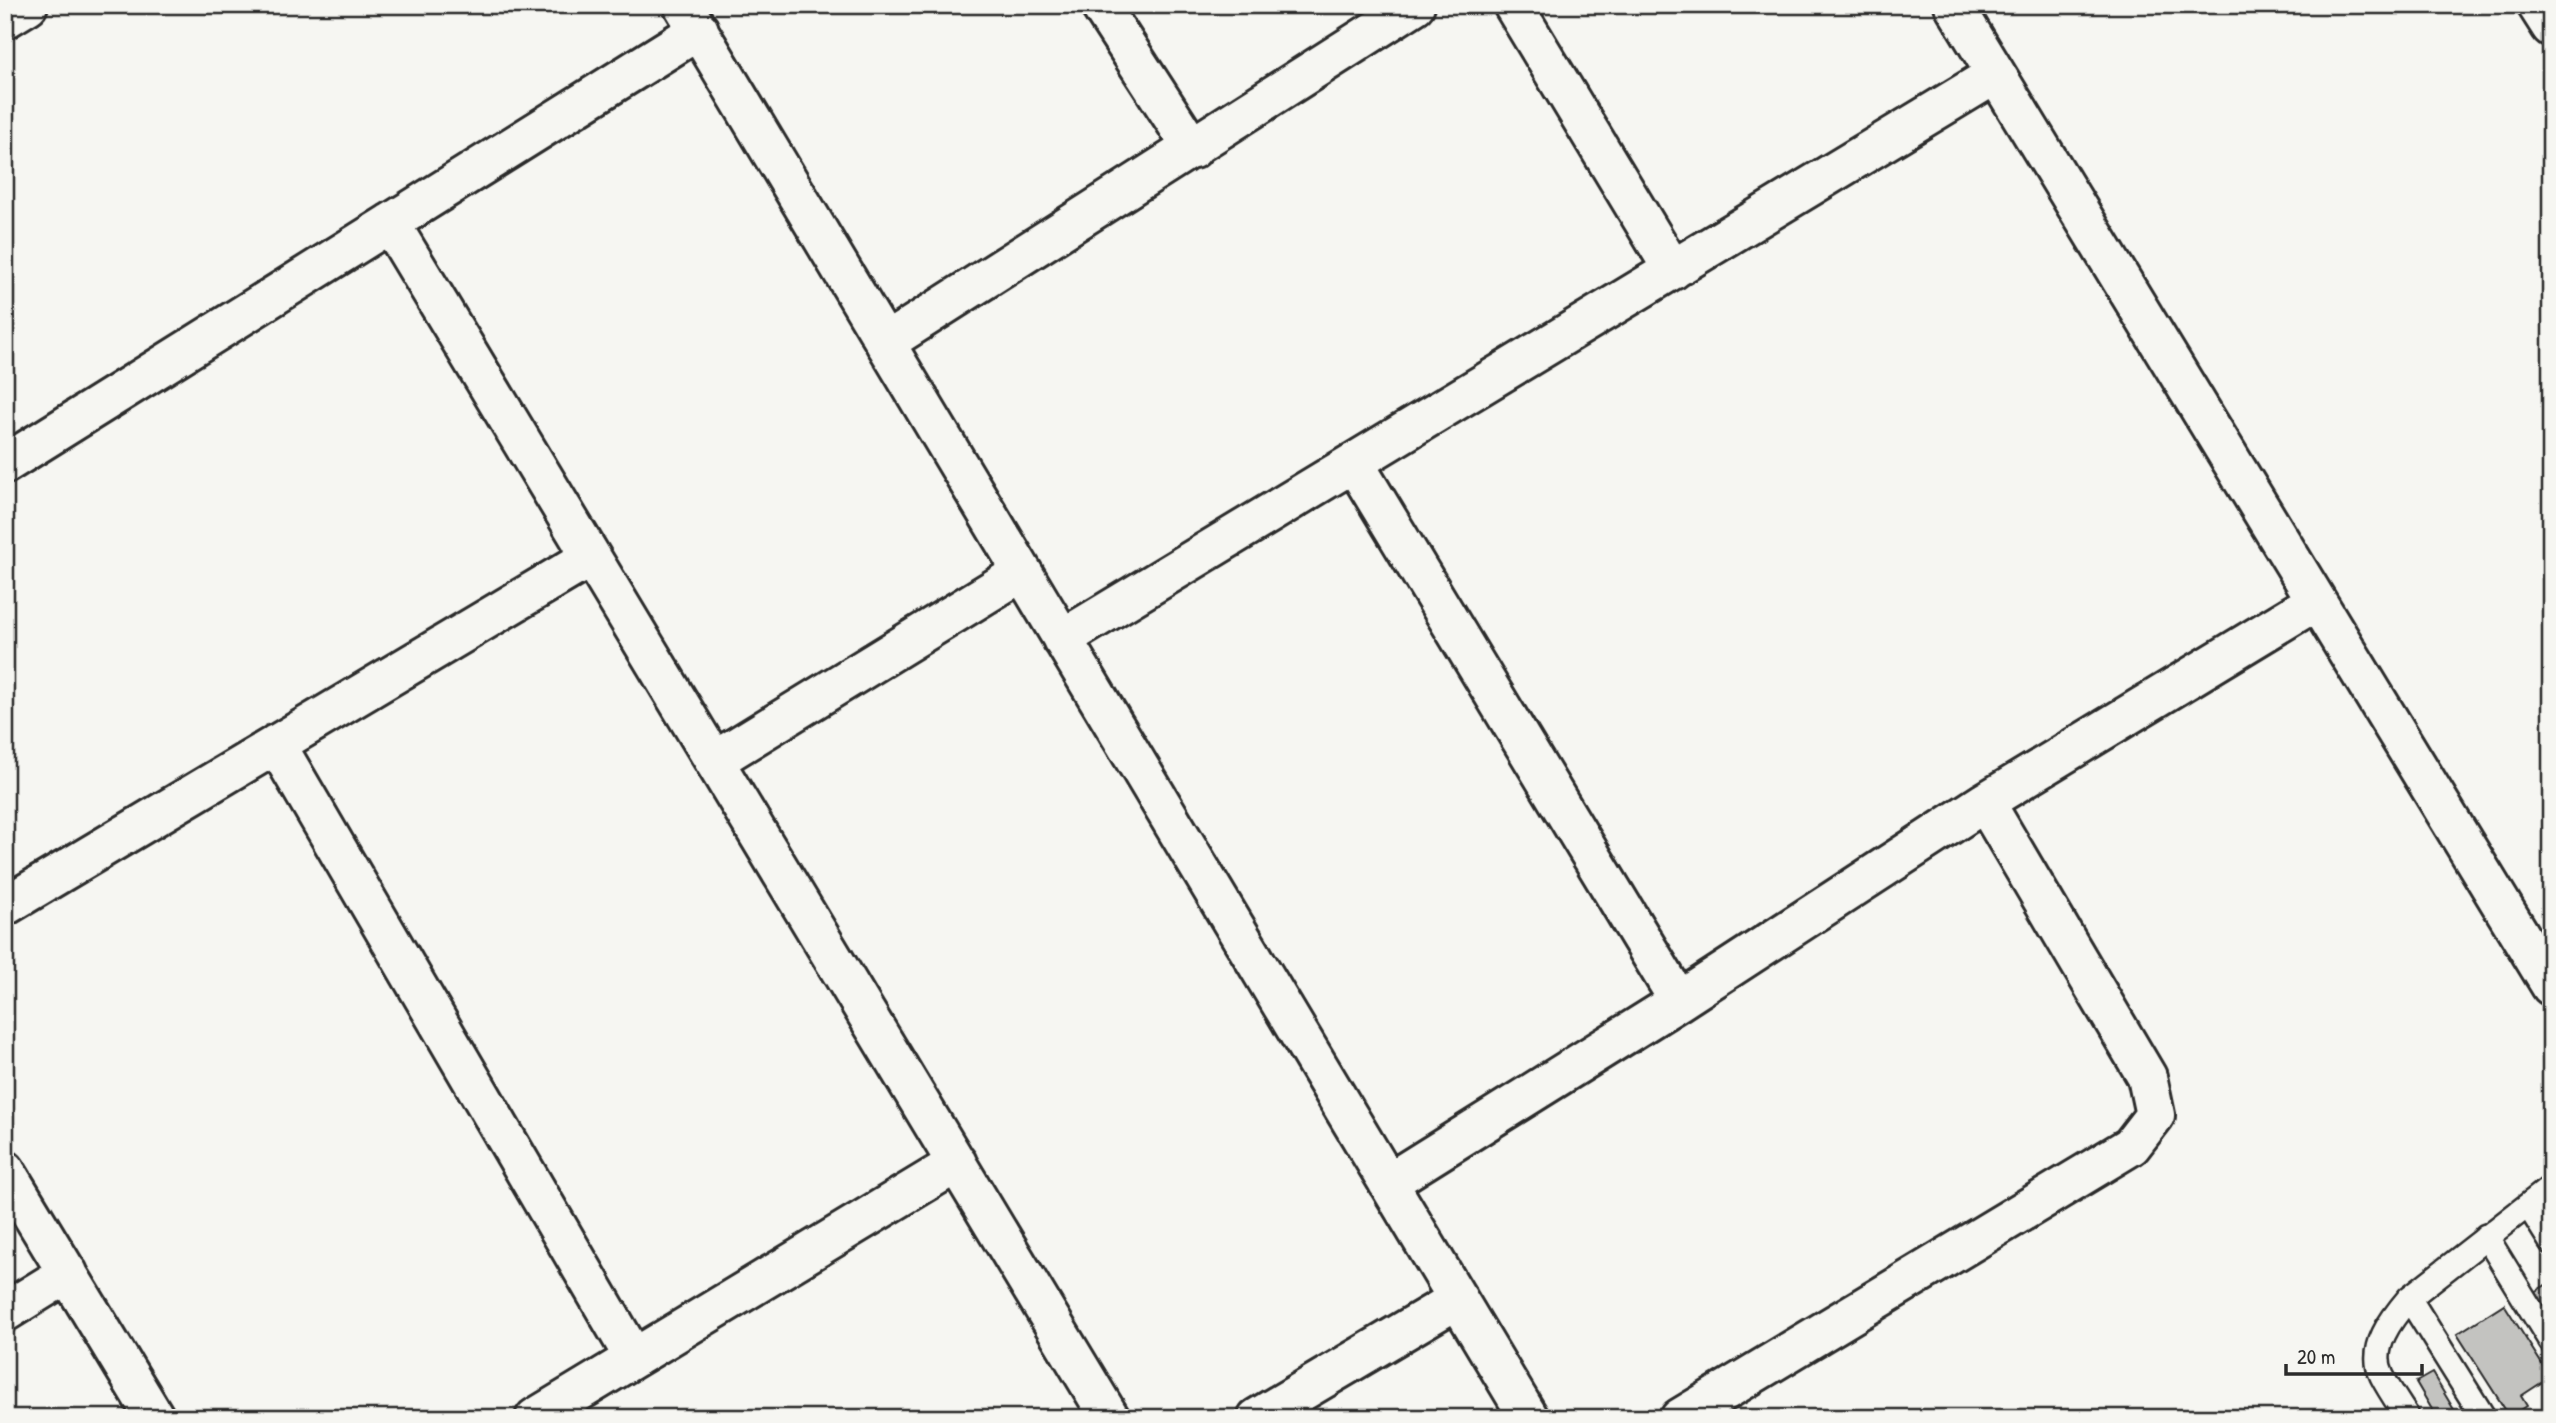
<svg xmlns="http://www.w3.org/2000/svg" width="2556" height="1423" font-family="'Patrick Hand',sans-serif">
<rect width="100%" height="100%" fill="#f6f6f2"/>
<filter id="ink" filterUnits="userSpaceOnUse"><feTurbulence type="fractalNoise" baseFrequency=".0143" numOctaves="2"/><feDisplacementMap in="SourceGraphic" scale="14" xChannelSelector="R" yChannelSelector="G"/><feConvolveMatrix kernelMatrix="1 2 1 2 8 2 1 2 1" color-interpolation-filters="sRGB"/></filter>
<g filter="url(#ink)">
<path fill="#c3c3c0" stroke="#2b2b2b" stroke-width="2" d="M 2551,1282 L 2551,1323 L 2532,1293 Z
M 2504,1304 L 2550,1377 L 2521,1396 L 2527,1406 L 2510,1417 L 2457,1334 Z
M 2432,1373 L 2459,1418 L 2437,1418 L 2416,1382 Z"/>
<g fill="none" stroke-linecap="round" stroke-linejoin="round">
<g stroke="#2b2b2b" stroke-width="28">
<path id="service" d="M 2528,1205 L 2551,1242
M 2486,1236 L 2551,1342
M 2409,1298 L 2484,1418
M 2408,1418 C 2399,1404 2389,1390 2382,1376 C 2368,1348 2392,1318 2409,1298 L 2551,1187"/>
</g>
<g stroke="#2b2b2b" stroke-width="44">
<path id="minor" d="M 683,5 L 1529,1418
M 1100,5 L 1193,149
M 1513,5 L 1673,270
M 1954,5 L 2551,986
M 2537,5 L 2551,27
M 5,19 L 28,5
M 390,223 L 1110,1418
M 885,343 L 1415,5
M 1354,463 L 1679,1001
M 5,464 L 699,30
M 1062,639 L 1996,74
M 276,744 L 634,1358
M 714,761 L 1022,572
M 5,906 L 591,557
M 5,1170 L 155,1418
M 1388,1183 L 1679,1001 L 1985,802 L 2316,601
M 5,1312 L 68,1273
M 535,1418 L 957,1163
M 1257,1418 L 1458,1299
M 1680,1418 L 2131,1146 L 2155,1115 L 2147,1077 L 1985,802"/>
</g>
<use href="#service" stroke="#f6f6f2" stroke-width="23"/>
<use href="#minor" stroke="#f6f6f2" stroke-width="38"/>
</g>
</g>
<rect width="2556" height="1423" fill="none" stroke="#f6f6f2" stroke-width="28"/>
<rect x="14" y="14" width="2528" height="1395" fill="none" stroke="#2b2b2b" stroke-width="2.5" filter="url(#ink)"/>
<path d="M2286 1364v10h136v-10" fill="none" stroke="#2b2b2b" stroke-width="3.5"/>
<text x="2297" y="1364" font-size="21" fill="#2b2b2b" stroke="#f6f6f2" stroke-width="5" paint-order="stroke">20 m</text>
</svg>
